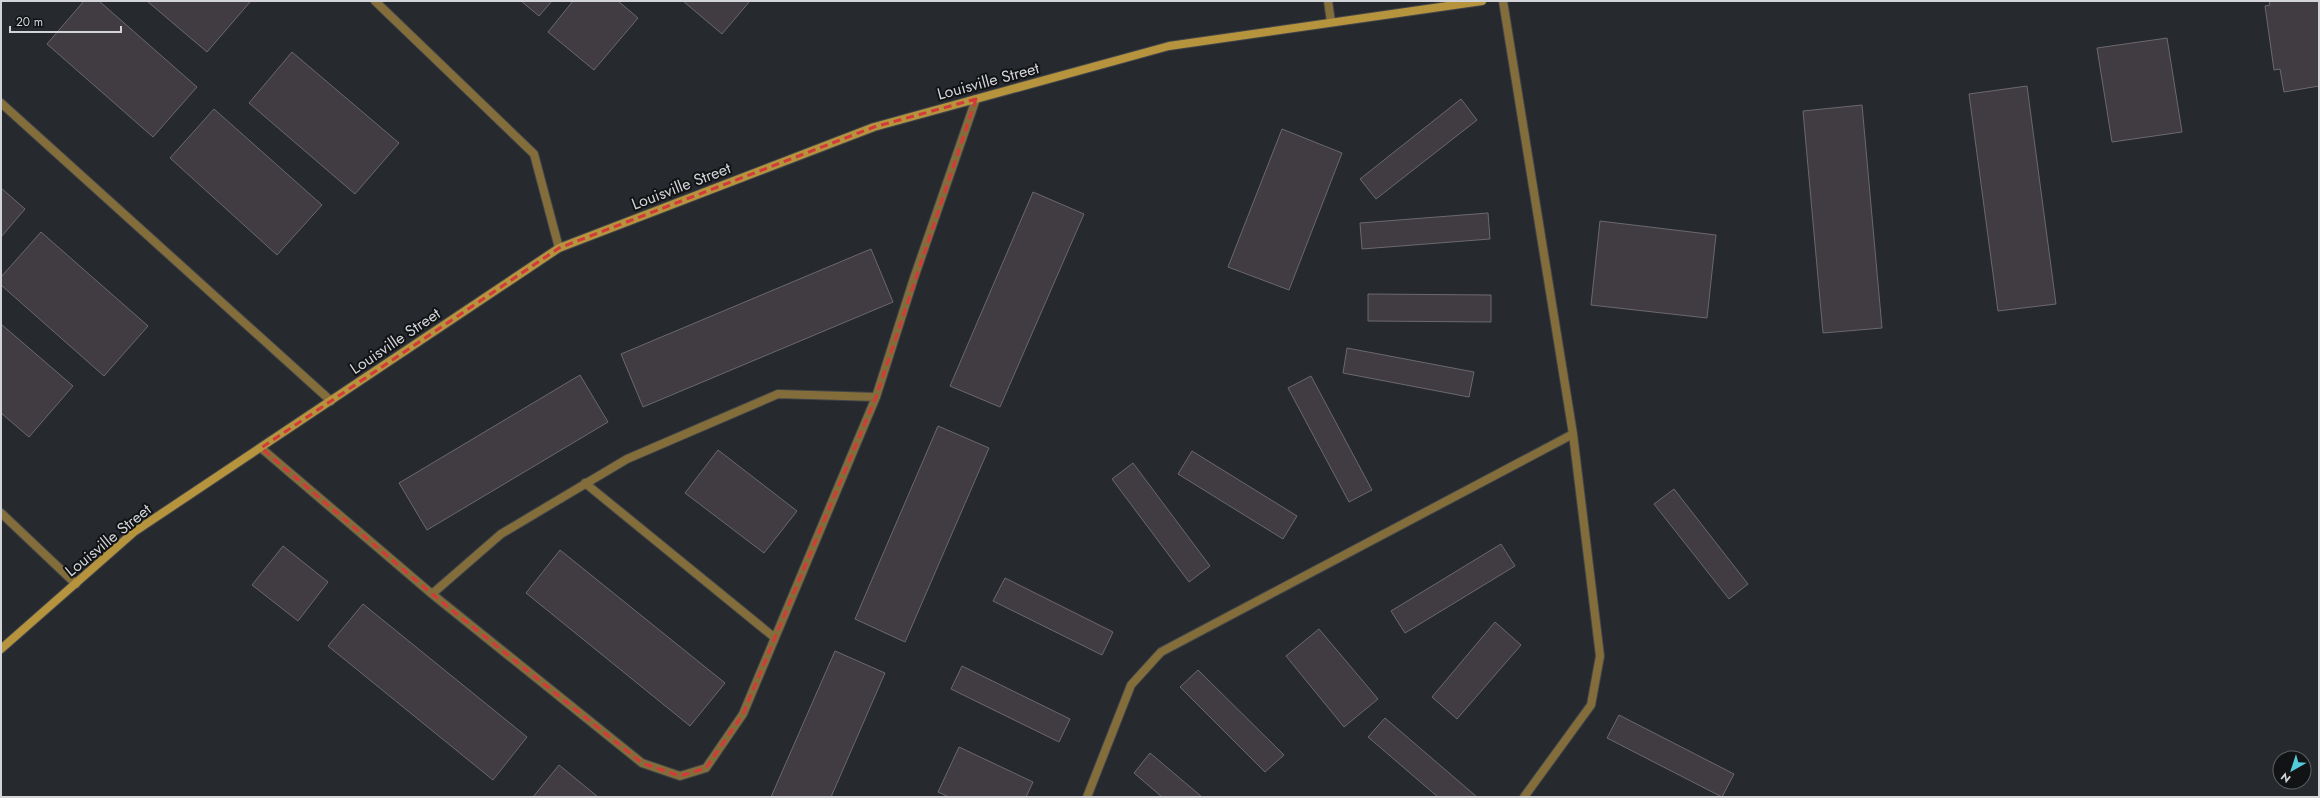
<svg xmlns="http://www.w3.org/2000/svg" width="2320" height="798" font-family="Jost,sans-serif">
<rect width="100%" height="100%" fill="#262a2f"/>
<path fill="#403c42" stroke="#6b686e" d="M 84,1 L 99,1 L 197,87 L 153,137 L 47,44 Z
M 147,1 L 250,1 L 250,2 L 207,52 Z
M 521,1 L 552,1 L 539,16 Z
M 573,1 L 618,1 L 638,18 L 594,70 L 548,32 Z
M 683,1 L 750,1 L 722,34 Z
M 2269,1 L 2319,1 L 2319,86 L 2284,92 L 2280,69 L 2274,70 L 2265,6 L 2270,5 Z
M 2167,38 L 2182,132 L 2112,142 L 2097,48 Z
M 292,52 L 399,143 L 355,194 L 249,103 Z
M 2027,86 L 2056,304 L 1998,311 L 1969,94 Z
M 1461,99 L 1477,120 L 1376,199 L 1360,179 Z
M 1862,105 L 1882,328 L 1823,333 L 1803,111 Z
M 214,109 L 322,205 L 277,255 L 170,158 Z
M 1282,129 L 1342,153 L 1289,290 L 1228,267 Z
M 1,188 L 25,209 L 1,237 Z
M 1033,192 L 1084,214 L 1000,407 L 950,386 Z
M 1488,213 L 1490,239 L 1362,249 L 1360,223 Z
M 1600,221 L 1716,235 L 1707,318 L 1591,305 Z
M 41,232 L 148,326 L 104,376 L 1,285 L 1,277 Z
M 871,249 L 893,302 L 643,407 L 621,354 Z
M 1368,294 L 1491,295 L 1491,322 L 1368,321 Z
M 1,324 L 73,386 L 29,437 L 1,413 Z
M 1347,348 L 1474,372 L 1469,397 L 1343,373 Z
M 580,375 L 608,422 L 427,530 L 399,483 Z
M 1311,376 L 1372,490 L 1349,502 L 1288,388 Z
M 938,426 L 989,448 L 905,642 L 855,619 Z
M 718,450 L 797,511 L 764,553 L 685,493 Z
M 1192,451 L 1297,516 L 1283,539 L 1178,474 Z
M 1133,463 L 1210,566 L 1189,582 L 1112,479 Z
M 1674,489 L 1748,584 L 1729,599 L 1654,504 Z
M 1501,544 L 1515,566 L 1405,633 L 1391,611 Z
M 283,546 L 328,582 L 298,621 L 252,585 Z
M 560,550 L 725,683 L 690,726 L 526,593 Z
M 1005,578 L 1113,632 L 1102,655 L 993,601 Z
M 363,604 L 527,737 L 493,780 L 328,646 Z
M 1495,622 L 1521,645 L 1457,719 L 1432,697 Z
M 1319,629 L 1378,699 L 1344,727 L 1286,656 Z
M 835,651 L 885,673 L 831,797 L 771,797 Z
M 962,666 L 1070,719 L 1059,742 L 951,689 Z
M 1198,670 L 1284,755 L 1265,772 L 1180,687 Z
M 1619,715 L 1734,774 L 1722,797 L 1607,738 Z
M 1385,718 L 1477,797 L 1438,797 L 1368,737 Z
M 959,747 L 1033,782 L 1026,797 L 949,797 L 938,792 Z
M 1150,753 L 1202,797 L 1162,797 L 1134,773 Z
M 559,765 L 598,797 L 533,797 Z"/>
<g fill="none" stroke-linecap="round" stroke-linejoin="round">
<g stroke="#42454a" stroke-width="10">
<path id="service" d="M 1503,1 L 1573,434 L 1600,656 L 1591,705 L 1524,797
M 1087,797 L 1131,685 L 1161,652 L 1573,434"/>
</g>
<g stroke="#42454a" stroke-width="10">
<path id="minor" d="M 375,1 L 534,154 L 559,248
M 1328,1 L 1331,22
M 1,103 L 331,401
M 261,448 L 432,594 L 642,763 L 680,776 L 706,768 L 743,714 L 876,397 L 914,278 L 976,99
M 585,483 L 775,638
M 1,513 L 76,584
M 432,594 L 501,534 L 627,459 L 778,394 L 876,397"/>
</g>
<g stroke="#42454a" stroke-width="10">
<path id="secondary" d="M 1,649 L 134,532 L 559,248 L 874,127 L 1169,46 L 1482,1"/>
</g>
<use href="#service" stroke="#836e3b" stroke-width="8"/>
<use href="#minor" stroke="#836e3b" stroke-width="8"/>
<use href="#secondary" stroke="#b6933d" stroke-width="8"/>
</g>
<path fill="none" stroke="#d6393a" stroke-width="3" stroke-dasharray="8 5" stroke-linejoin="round" d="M 976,99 L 876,397 L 743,714 L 706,768 L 680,776 L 642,763 L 432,594 L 261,448 L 559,248 L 874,127 Z"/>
<g text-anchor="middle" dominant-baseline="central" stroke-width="4" stroke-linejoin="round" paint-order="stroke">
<g font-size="16" fill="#d2d4d8" stroke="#111315">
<text transform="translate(988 81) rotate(-15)">Louisville Street</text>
<text transform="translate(681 186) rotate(-21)">Louisville Street</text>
<text transform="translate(395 341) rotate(-34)">Louisville Street</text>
<text transform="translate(108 540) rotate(-39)">Louisville Street</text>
</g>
</g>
<rect width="2320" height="798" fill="none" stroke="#d2d4d8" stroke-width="4"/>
<g transform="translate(2292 770) rotate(219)"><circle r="19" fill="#111315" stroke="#5e6063"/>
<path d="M0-3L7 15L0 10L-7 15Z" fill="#54cadd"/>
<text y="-6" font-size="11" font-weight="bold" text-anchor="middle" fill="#d2d4d8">N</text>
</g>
<path d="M10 26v6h111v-6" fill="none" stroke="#d2d4d8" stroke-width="2"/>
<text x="16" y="26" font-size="12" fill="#d2d4d8" stroke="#111315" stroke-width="3" paint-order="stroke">20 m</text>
</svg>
